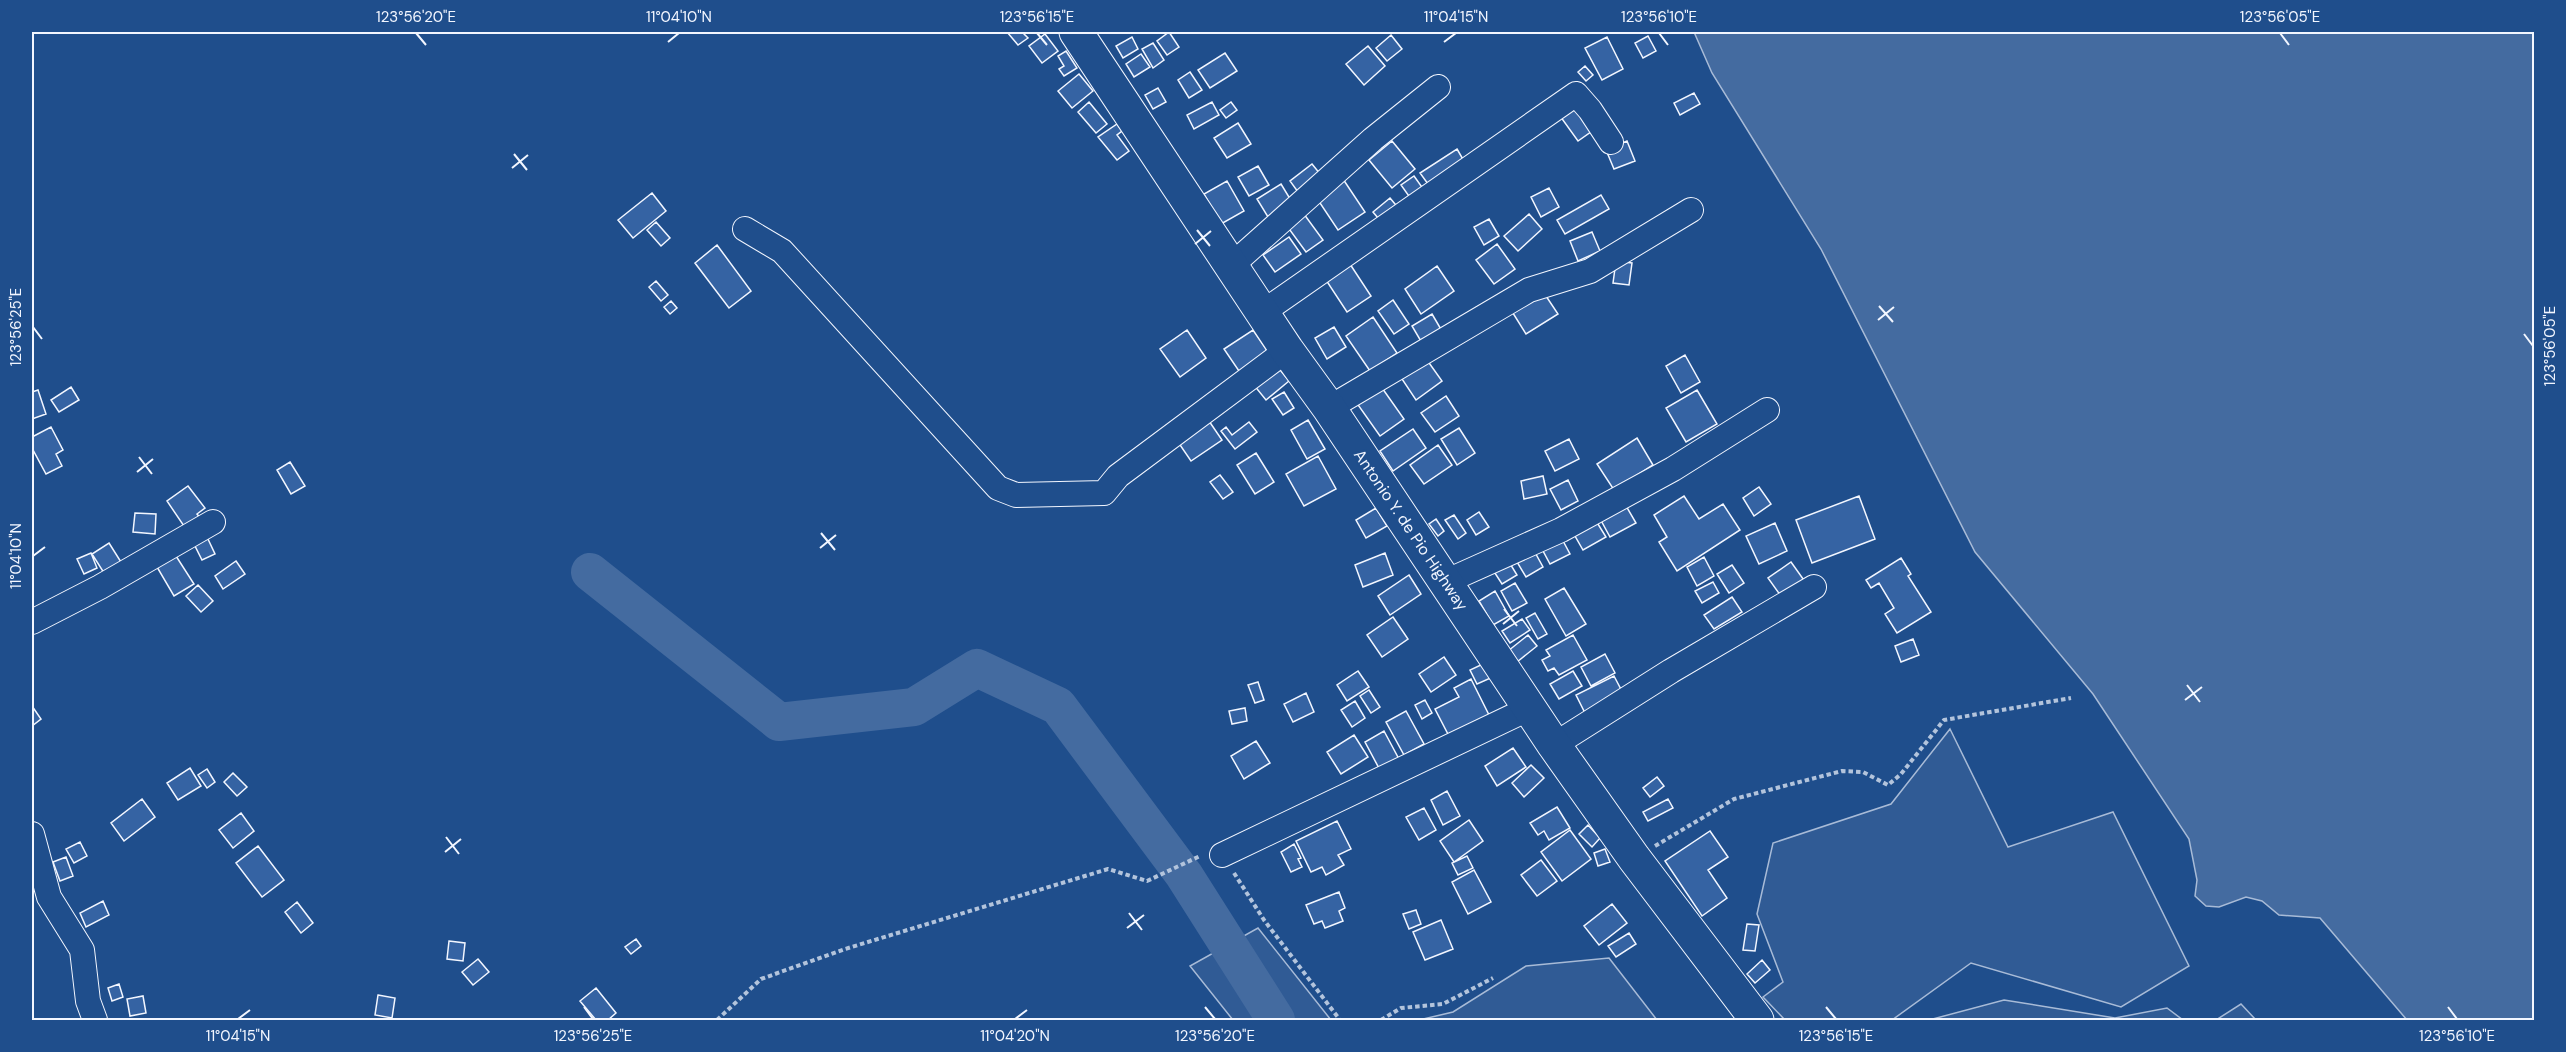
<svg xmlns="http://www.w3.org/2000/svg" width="2566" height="1052" font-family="'DM Sans',sans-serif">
<rect width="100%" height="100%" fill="#1f4e8c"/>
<path fill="#305b95" stroke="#a8bbd7" stroke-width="1.5" d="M 1950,729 L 2008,847 L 2113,812 L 2189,966 L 2121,1007 L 1971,963 L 1892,1020 L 1785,1020 L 1763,997 L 1783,982 L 1757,914 L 1773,843 L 1891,804 Z
M 1258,928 L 1331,1020 L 1233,1020 L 1190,966 Z
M 1609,958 L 1657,1020 L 1419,1020 L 1453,1012 L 1526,966 Z
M 2004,1000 L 2115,1018 L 2167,1008 L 2183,1020 L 1929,1020 Z
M 2241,1004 L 2256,1020 L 2216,1020 Z"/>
<path fill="#446ba0" stroke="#a8bbd7" stroke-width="1.5" d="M 1694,32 L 2534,32 L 2534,1020 L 2407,1020 L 2320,918 L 2279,915 L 2262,901 L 2246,897 L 2219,907 L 2206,906 L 2195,896 L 2197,880 L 2189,839 L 2093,694 L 1975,552 L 1821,249 L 1712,73 Z"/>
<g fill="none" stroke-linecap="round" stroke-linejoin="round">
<path stroke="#446ba0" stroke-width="38" d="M 590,572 L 779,722 L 914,707 L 977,668 L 1058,706 L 1184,875 L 1276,1020"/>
</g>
<path fill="#3563a3" stroke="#f2f6ff" stroke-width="1.5" d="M 1007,32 L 1022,32 L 1028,38 L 1018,45 Z
M 1169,32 L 1179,47 L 1167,55 L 1157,41 Z
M 1045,34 L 1058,51 L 1042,63 L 1029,46 Z
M 1391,35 L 1402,49 L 1387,61 L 1376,48 Z
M 1648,36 L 1656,51 L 1643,58 L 1635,43 Z
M 1132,37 L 1138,49 L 1123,58 L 1116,46 Z
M 1607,37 L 1623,69 L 1602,80 L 1585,48 Z
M 1153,43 L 1164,60 L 1153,68 L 1142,49 Z
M 1368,46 L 1385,66 L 1364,85 L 1346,64 Z
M 1066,51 L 1077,68 L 1064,76 L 1059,69 L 1064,66 L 1058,56 Z
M 1225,53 L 1237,71 L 1210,88 L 1198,70 Z
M 1141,54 L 1150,67 L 1134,77 L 1126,64 Z
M 1585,66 L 1593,75 L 1586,81 L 1578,72 Z
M 1190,72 L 1202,90 L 1189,98 L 1178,80 Z
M 1079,74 L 1093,91 L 1072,108 L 1058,91 Z
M 1158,88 L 1166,102 L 1153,109 L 1145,95 Z
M 1694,93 L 1700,104 L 1680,115 L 1674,103 Z
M 1089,102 L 1107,124 L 1096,133 L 1078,112 Z
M 1212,102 L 1219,115 L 1194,129 L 1187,115 Z
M 1231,102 L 1237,110 L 1226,118 L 1220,110 Z
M 1577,104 L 1595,129 L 1578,141 L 1560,116 Z
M 1238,123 L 1251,144 L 1227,158 L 1214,138 Z
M 1117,124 L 1122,131 L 1117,135 L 1129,151 L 1117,160 L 1098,137 Z
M 1392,141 L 1415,169 L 1392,188 L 1369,160 Z
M 1627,141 L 1635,161 L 1614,169 L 1606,150 Z
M 1457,149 L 1464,161 L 1428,184 L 1420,173 Z
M 1312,164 L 1321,175 L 1298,192 L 1290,181 Z
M 1258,166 L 1269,185 L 1249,196 L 1238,177 Z
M 1414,176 L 1424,190 L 1411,199 L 1401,185 Z
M 1343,179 L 1365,212 L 1338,230 L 1316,197 Z
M 1227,181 L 1244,211 L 1221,224 L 1204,194 Z
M 1281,184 L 1292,202 L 1268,217 L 1257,199 Z
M 1549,188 L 1559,207 L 1541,217 L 1531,197 Z
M 652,193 L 666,211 L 633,238 L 618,220 Z
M 1601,195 L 1609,209 L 1565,234 L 1557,220 Z
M 1390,198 L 1400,210 L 1383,224 L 1373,212 Z
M 1301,210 L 1323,240 L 1306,252 L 1284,222 Z
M 1529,214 L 1542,229 L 1518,251 L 1504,236 Z
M 1489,219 L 1499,236 L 1484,245 L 1474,227 Z
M 656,222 L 670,238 L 661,246 L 647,230 Z
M 1592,232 L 1600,251 L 1578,261 L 1570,241 Z
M 1289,237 L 1301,254 L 1275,272 L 1263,255 Z
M 1497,244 L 1515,269 L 1494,284 L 1476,260 Z
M 717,245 L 751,291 L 729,308 L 695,263 Z
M 1348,261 L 1371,296 L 1347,312 L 1324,277 Z
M 1616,261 L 1632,263 L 1629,285 L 1613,283 Z
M 1437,266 L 1454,291 L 1421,314 L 1405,289 Z
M 656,281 L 668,295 L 661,301 L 649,287 Z
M 1542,290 L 1558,314 L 1526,334 L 1511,310 Z
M 1393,300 L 1409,324 L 1394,334 L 1378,311 Z
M 671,301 L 677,308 L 670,314 L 664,307 Z
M 1432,314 L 1442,331 L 1422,343 L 1412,326 Z
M 1373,317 L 1397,353 L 1370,371 L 1346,336 Z
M 1334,327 L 1346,347 L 1327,359 L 1315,338 Z
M 1187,330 L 1206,358 L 1180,377 L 1160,349 Z
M 1253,330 L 1270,355 L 1241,374 L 1224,349 Z
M 1685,355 L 1700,382 L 1681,393 L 1666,366 Z
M 1427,360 L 1442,381 L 1416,400 L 1402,379 Z
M 1277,366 L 1289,381 L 1266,400 L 1253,384 Z
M 1380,385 L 1404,419 L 1380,436 L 1356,402 Z
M 71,387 L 79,400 L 59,412 L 51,400 Z
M 38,390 L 46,414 L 32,419 L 32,392 Z
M 1697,390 L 1717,424 L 1686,442 L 1666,408 Z
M 1284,392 L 1294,408 L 1283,415 L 1272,399 Z
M 1446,396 L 1459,416 L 1435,432 L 1421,413 Z
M 1308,420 L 1325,449 L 1307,459 L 1291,430 Z
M 1209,421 L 1222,440 L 1191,461 L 1178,442 Z
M 1249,422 L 1257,432 L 1235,449 L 1221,431 L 1226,427 L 1232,435 Z
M 51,427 L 63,450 L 56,454 L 62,466 L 46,474 L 32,448 L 32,437 Z
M 1459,428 L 1475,453 L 1457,465 L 1441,439 Z
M 1413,429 L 1426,448 L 1393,471 L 1380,451 Z
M 1637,438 L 1653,465 L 1614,490 L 1597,464 Z
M 1569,439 L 1579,459 L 1555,471 L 1545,451 Z
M 1438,445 L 1452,465 L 1424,484 L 1410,465 Z
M 1256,453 L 1274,482 L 1255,494 L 1237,465 Z
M 1318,456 L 1336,489 L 1304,506 L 1286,474 Z
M 290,462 L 305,486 L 291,494 L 277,470 Z
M 1220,475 L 1233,492 L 1223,499 L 1210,482 Z
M 1543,476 L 1547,494 L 1524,499 L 1521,481 Z
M 1568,480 L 1578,501 L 1561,510 L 1550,489 Z
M 188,486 L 205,508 L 197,514 L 203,521 L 188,532 L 167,501 Z
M 1759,487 L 1771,504 L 1754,516 L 1743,498 Z
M 1684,496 L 1699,519 L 1723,504 L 1740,530 L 1677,571 L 1659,542 L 1667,537 L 1654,515 Z
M 1859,496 L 1875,539 L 1812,563 L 1796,520 Z
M 1622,499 L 1636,523 L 1610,537 L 1597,513 Z
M 1376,508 L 1387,526 L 1366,538 L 1356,520 Z
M 1479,512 L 1489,527 L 1476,535 L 1467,520 Z
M 135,513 L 156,514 L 155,534 L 133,532 Z
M 1454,515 L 1466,533 L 1458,539 L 1445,520 Z
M 1593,516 L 1606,537 L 1583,550 L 1571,529 Z
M 1436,519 L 1444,531 L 1438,536 L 1429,524 Z
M 1775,523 L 1787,551 L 1759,564 L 1746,536 Z
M 207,537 L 215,554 L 202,560 L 194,544 Z
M 1562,539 L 1570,554 L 1550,564 L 1542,549 Z
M 109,543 L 121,562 L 104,573 L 92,554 Z
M 1532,547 L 1543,567 L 1526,577 L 1514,557 Z
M 91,553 L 97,568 L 84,574 L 77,559 Z
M 1385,553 L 1393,575 L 1363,587 L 1355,565 Z
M 176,556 L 194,584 L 174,596 L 157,567 Z
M 1506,557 L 1517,575 L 1502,584 L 1491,567 Z
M 1704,557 L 1714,576 L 1697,586 L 1687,567 Z
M 1901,558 L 1911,574 L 1908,576 L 1931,612 L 1897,633 L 1885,614 L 1894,608 L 1879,583 L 1871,588 L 1866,580 Z
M 236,561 L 245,574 L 223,589 L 215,576 Z
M 1791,562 L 1806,583 L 1783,599 L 1768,578 Z
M 1732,565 L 1744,583 L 1729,593 L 1717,574 Z
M 1409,575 L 1421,594 L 1390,615 L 1378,596 Z
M 1713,582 L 1719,593 L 1702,603 L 1695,591 Z
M 1515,583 L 1527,603 L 1512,611 L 1501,591 Z
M 198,585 L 213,601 L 201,612 L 186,596 Z
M 1564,588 L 1586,624 L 1566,636 L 1545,599 Z
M 1495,591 L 1509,616 L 1493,625 L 1479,601 Z
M 1732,597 L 1742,612 L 1714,629 L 1704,615 Z
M 1535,613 L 1547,634 L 1538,639 L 1526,618 Z
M 1393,617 L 1408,639 L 1382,657 L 1367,635 Z
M 1522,619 L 1530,630 L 1510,643 L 1502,631 Z
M 1528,635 L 1537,646 L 1517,662 L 1508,651 Z
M 1573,635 L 1587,660 L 1559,675 L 1554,668 L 1548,671 L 1542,660 L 1550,656 L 1546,650 Z
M 1913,639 L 1919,655 L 1901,662 L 1895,646 Z
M 1605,654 L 1615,673 L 1591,686 L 1581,667 Z
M 1444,657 L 1456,675 L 1431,692 L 1419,674 Z
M 1485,663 L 1493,677 L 1477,684 L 1470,670 Z
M 1358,671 L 1369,687 L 1347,701 L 1337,685 Z
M 1573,671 L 1582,686 L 1559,699 L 1550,684 Z
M 1614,676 L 1625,697 L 1587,717 L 1576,695 Z
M 1471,679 L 1490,717 L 1450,738 L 1435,709 L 1459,697 L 1454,688 Z
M 1258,682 L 1264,700 L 1255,703 L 1248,685 Z
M 1369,690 L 1380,707 L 1371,713 L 1360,696 Z
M 1306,693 L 1314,712 L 1293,722 L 1284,704 Z
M 1425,700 L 1432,713 L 1422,719 L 1415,705 Z
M 1355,701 L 1365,718 L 1352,727 L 1341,710 Z
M 32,706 L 41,719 L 32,726 Z
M 1245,708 L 1247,721 L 1232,724 L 1229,711 Z
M 1406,711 L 1424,744 L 1404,755 L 1386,722 Z
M 1384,731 L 1400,761 L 1381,772 L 1365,742 Z
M 1354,735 L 1368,757 L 1341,774 L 1327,752 Z
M 1256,741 L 1270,763 L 1244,779 L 1231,756 Z
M 1513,748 L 1526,767 L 1497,786 L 1485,766 Z
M 1531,765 L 1544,778 L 1524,797 L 1512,783 Z
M 190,768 L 201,786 L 178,800 L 167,783 Z
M 207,769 L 215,782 L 207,788 L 198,775 Z
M 233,773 L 247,787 L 237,796 L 224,782 Z
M 1657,777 L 1664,786 L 1650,797 L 1643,788 Z
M 1447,791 L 1460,816 L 1443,825 L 1431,800 Z
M 142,799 L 155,817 L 124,841 L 111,823 Z
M 1668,799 L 1673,808 L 1648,821 L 1643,812 Z
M 1557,807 L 1570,828 L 1549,840 L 1544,831 L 1538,835 L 1530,823 Z
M 1424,808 L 1436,830 L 1419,840 L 1406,817 Z
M 241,813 L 254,831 L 233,848 L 219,830 Z
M 1469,820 L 1483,841 L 1454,862 L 1440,841 Z
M 1337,821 L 1351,849 L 1338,855 L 1344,865 L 1326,875 L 1322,867 L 1311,872 L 1296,841 Z
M 1588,825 L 1600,838 L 1592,847 L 1579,834 Z
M 1570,830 L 1591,859 L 1562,881 L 1541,852 Z
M 1710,831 L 1728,857 L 1708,870 L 1727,898 L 1702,916 L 1665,861 Z
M 80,842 L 87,856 L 74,863 L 66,849 Z
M 1294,844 L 1301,858 L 1298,859 L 1302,867 L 1291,872 L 1281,852 Z
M 258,846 L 284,880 L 262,897 L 236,863 Z
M 1605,849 L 1610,862 L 1598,866 L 1594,853 Z
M 1467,856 L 1473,868 L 1458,875 L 1452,863 Z
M 66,857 L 73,876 L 60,881 L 53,862 Z
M 1541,860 L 1557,881 L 1537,896 L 1521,875 Z
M 1474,870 L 1491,902 L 1468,914 L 1452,882 Z
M 1339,892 L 1345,908 L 1339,911 L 1343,921 L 1325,928 L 1322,921 L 1314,924 L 1306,905 Z
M 103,901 L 109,915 L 86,927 L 80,913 Z
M 297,902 L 313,923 L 301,933 L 285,912 Z
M 1612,904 L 1627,923 L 1599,945 L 1584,926 Z
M 1416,910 L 1421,924 L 1409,929 L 1403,914 Z
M 1441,920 L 1453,949 L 1425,960 L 1413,932 Z
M 1747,924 L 1759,925 L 1755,951 L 1743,950 Z
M 1629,933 L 1636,944 L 1616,957 L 1608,946 Z
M 636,939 L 641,946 L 631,954 L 625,947 Z
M 449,941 L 465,943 L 463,961 L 447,959 Z
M 478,959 L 489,972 L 473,985 L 462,972 Z
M 1762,960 L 1770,970 L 1755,983 L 1747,974 Z
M 119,984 L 123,997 L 112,1001 L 108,988 Z
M 596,988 L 616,1013 L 608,1020 L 596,1020 L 580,1001 Z
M 378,995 L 395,998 L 392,1018 L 375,1015 Z
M 143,996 L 146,1013 L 130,1016 L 127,999 Z"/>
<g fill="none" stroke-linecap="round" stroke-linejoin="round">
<g stroke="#f2f6ff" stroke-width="26">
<path id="minor" d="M 745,229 L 782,251 L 998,488 L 1016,495 L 1104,493 L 1118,476 L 1287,350
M 1232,265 L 1373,139 L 1438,87
M 1263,312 L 1576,94 L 1590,110 L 1611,142
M 1329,408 L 1529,290 L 1590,271 L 1691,210
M 1445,582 L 1561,530 L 1673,469 L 1767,410
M 32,622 L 100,587 L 213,522
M 1554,745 L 1671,671 L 1814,587
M 32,834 L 49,897 L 82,950 L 88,1001 L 95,1020
M 1222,855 L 1530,708"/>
</g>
<g stroke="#f2f6ff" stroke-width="35">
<path id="highway" d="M 1076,32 L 1287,350 L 1329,408 L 1554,745 L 1634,858 L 1757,1020"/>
</g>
<path stroke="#b3c4dc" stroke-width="4" stroke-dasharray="4.5 3" stroke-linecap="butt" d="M 1655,846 L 1734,799 L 1842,771 L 1863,772 L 1888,785 L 1901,774 L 1944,720 L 2071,698
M 1234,873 L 1264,920 L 1340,1020
M 717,1020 L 761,979 L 845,949 L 1108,869 L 1147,881 L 1200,856
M 1381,1020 L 1401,1008 L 1443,1004 L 1493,978"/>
<use href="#minor" stroke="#1f4e8c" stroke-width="24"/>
<use href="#highway" stroke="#1f4e8c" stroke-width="33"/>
</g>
<path fill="none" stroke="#f2f6ff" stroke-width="2" d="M 416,33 L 426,45M 1037,33 L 1047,45M 1659,33 L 1668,45M 2280,33 L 2289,45M 668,42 L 679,33M 1444,42 L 1456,33M 514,154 L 527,170M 512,168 L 528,155M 1197,230 L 1210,246M 1195,244 L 1211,231M 1879,306 L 1893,322M 1878,320 L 1894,307M 33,327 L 42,339M 2524,334 L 2533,346M 139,457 L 152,474M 137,472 L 153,459M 821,533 L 835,550M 820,548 L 836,535M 33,556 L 45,547M 1504,609 L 1517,626M 1503,624 L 1519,611M 2187,685 L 2200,702M 2185,700 L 2202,687M 446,837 L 459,854M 445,852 L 461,839M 1129,913 L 1142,930M 1127,928 L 1144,915M 584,1007 L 593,1019M 1205,1007 L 1215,1019M 1826,1007 L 1836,1019M 2448,1007 L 2457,1019M 238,1019 L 250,1010M 1015,1019 L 1027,1010"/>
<g text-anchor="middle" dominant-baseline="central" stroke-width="4.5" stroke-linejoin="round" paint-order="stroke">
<g font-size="16" fill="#f2f6ff" stroke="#1f4e8c">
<text transform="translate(1411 530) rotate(56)">Antonio Y. de Pio Highway</text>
</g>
</g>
<rect width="2566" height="1052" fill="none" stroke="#1f4e8c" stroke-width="66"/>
<rect x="33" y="33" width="2500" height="986" fill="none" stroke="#f2f6ff" stroke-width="2"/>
<g font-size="15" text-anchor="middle" fill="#f2f6ff">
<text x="416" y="22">123°56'20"E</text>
<text x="679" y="22">11°04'10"N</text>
<text x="1037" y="22">123°56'15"E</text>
<text x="1456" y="22">11°04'15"N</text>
<text x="1659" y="22">123°56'10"E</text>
<text x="2280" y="22">123°56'05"E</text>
<text transform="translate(16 327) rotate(-90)" y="5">123°56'25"E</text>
<text transform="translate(2550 346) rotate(-90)" y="5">123°56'05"E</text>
<text transform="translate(16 556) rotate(-90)" y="5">11°04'10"N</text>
<text x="238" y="1041">11°04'15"N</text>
<text x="593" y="1041">123°56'25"E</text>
<text x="1015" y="1041">11°04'20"N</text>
<text x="1215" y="1041">123°56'20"E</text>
<text x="1836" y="1041">123°56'15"E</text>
<text x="2457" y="1041">123°56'10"E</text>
</g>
</svg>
